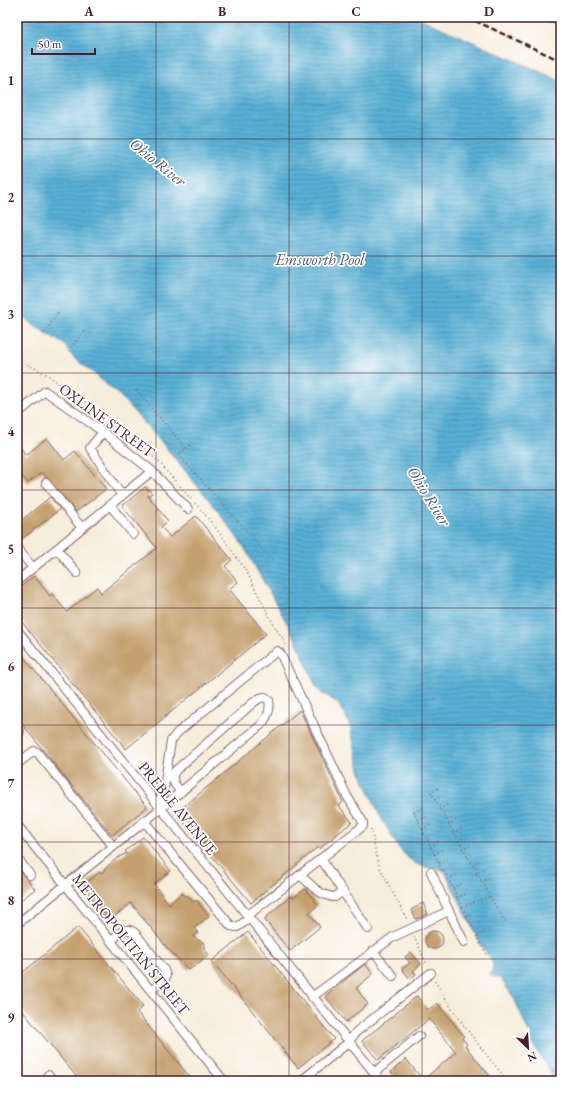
<svg xmlns="http://www.w3.org/2000/svg" width="578" height="1098" font-family="'EB Garamond',serif">
<defs>
<pattern id="water-rules" width="6" height="5" patternUnits="userSpaceOnUse"><rect width="6" height="5" fill="#59b0d6"/><path d="M0 2.5h6" fill="none" stroke="#4c8fae"/></pattern>
</defs>
<rect width="100%" height="100%" fill="#fff"/>
<filter id="ink" filterUnits="userSpaceOnUse"><feTurbulence type="fractalNoise" baseFrequency=".025" numOctaves="2"/><feDisplacementMap in="SourceGraphic" scale="8" xChannelSelector="R" yChannelSelector="G"/><feConvolveMatrix kernelMatrix="1 2 1 2 8 2 1 2 1" color-interpolation-filters="sRGB"/></filter>
<filter id="wash" filterUnits="userSpaceOnUse"><feTurbulence type="fractalNoise" baseFrequency=".012" numOctaves="4" result="noise"/><feDisplacementMap in="SourceGraphic" scale="16" xChannelSelector="R" yChannelSelector="G"/><feGaussianBlur stdDeviation="0.9" result="paint"/><feColorMatrix in="noise" values="0 0 0 0 0 0 0 0 0 0 0 0 0 0 0 0 0 1.4 0 .05"/><feComposite in="paint" operator="in"/></filter>
<g filter="url(#wash)">
<rect width="100%" height="100%" fill="#f6eddb"/>
<path fill="url(#water-rules)" stroke="#526880" d="M 17,17 L 417,17 L 561,81 L 561,1081 L 556,1081 L 537,1051 L 514,998 L 500,978 L 491,976 L 490,973 L 492,971 L 493,965 L 491,960 L 480,943 L 445,872 L 442,870 L 429,868 L 416,864 L 408,858 L 398,847 L 380,816 L 361,773 L 350,727 L 345,714 L 338,704 L 329,697 L 321,693 L 316,686 L 296,640 L 283,616 L 244,547 L 215,507 L 163,444 L 121,397 L 97,376 L 72,356 L 64,344 L 34,326 L 28,320 L 17,315 Z"/>
<g id="blocks">
<path fill="#c4a070" d="M 47,438 L 64,460 L 75,451 L 106,489 L 76,512 L 42,472 L 28,483 L 17,470 L 17,443 L 26,455 Z
M 145,487 L 152,493 L 148,496 L 168,521 L 161,527 L 170,537 L 196,516 L 232,560 L 225,566 L 238,582 L 229,589 L 266,634 L 126,749 L 17,616 L 17,590 L 34,576 L 50,596 L 52,594 L 67,612 L 97,587 L 101,593 L 157,548 L 122,506 Z
M 50,497 L 60,509 L 17,543 L 17,524 Z
M 17,649 L 147,807 L 112,835 L 17,718 Z
M 300,710 L 343,802 L 339,806 L 352,822 L 319,849 L 318,847 L 251,903 L 176,813 Z
M 143,837 L 171,871 L 154,884 L 169,904 L 182,893 L 185,897 L 187,895 L 193,902 L 196,900 L 209,916 L 194,928 L 198,933 L 193,937 L 204,943 L 204,949 L 209,955 L 189,970 L 168,949 L 131,903 L 113,918 L 108,918 L 84,888 L 85,884 L 100,872 L 102,873 L 108,866 L 119,857 L 127,853 L 125,851 Z
M 17,867 L 35,889 L 17,903 Z
M 305,889 L 318,905 L 309,913 L 320,927 L 290,951 L 264,919 L 291,896 L 293,898 Z
M 423,903 L 428,914 L 416,919 L 411,910 Z
M 78,927 L 143,1006 L 137,1012 L 193,1081 L 80,1081 L 17,1004 L 17,977 Z
M425 940a9 9 0 1 1 18 0a9 9 0 1 1-18 0Z
M 248,932 L 334,1039 L 298,1068 L 212,961 Z
M 411,952 L 421,964 L 413,971 L 416,974 L 410,979 L 402,969 L 410,963 L 405,957 Z
M 365,964 L 373,974 L 356,988 L 368,1004 L 346,1022 L 325,996 Z
M 417,996 L 428,1010 L 437,1003 L 464,1036 L 462,1038 L 467,1044 L 465,1046 L 490,1076 L 483,1081 L 398,1081 L 391,1072 L 406,1059 L 423,1080 L 456,1052 L 429,1019 L 378,1060 L 362,1041 Z"/>
</g>
</g>
<g filter="url(#ink)">
<use href="#blocks" fill-opacity="0" stroke="#866769" stroke-width="1"/>
<g fill="none" stroke-linecap="round" stroke-linejoin="round">
<g stroke="#866769" stroke-width="10">
<path id="minor" d="M 17,414 L 45,391 L 103,432 L 152,471 L 188,509
M 103,432 L 90,448 L 122,496
M 46,483 L 82,528
M 110,505 L 133,534
M 17,548 L 33,568
M 57,549 L 77,573
M 17,581 L 152,471
M 17,630 L 381,1081
M 17,734 L 20,732
M 17,764 L 34,751 L 37,752 L 113,846
M 157,804 L 163,795 L 171,741 L 177,733 L 277,651 L 280,653 L 347,796 L 363,822 L 363,826 L 247,916
M 144,821 L 231,926 L 237,927 L 249,919
M 17,825 L 224,1081
M 17,858 L 30,875
M 321,859 L 368,929
M 300,875 C 311,885 320,896 335,897 L 343,891
M 449,911 L 464,942
M 17,924 L 160,809 L 261,725 C 268,717 271,710 269,700 L 265,697 L 260,698 L 254,702 L 175,771 C 170,780 175,785 181,792
M 111,941 C 119,934 126,924 136,934 L 164,970 L 166,975 L 165,979 L 151,991
M 373,951 L 393,976
M 312,997 L 393,937 L 449,911 L 431,872
M 374,1073 L 419,1036
M 48,1075 L 53,1081
M 301,1081 L 349,1042 L 356,1032 L 431,973"/>
</g>
<g stroke="#866769" stroke-width="12">
<path id="major" d="M 551,17 L 561,21"/>
</g>
<path stroke="#866769" stroke-width="1.5" stroke-dasharray="1 3" stroke-linecap="butt" d="M 44,333 L 58,312
M 69,351 L 84,331
M 17,359 L 46,374 L 104,415 L 157,460 L 191,499
M 136,390 L 186,448
M 179,455 L 273,561
M 174,458 L 193,443
M 195,503 L 216,528 L 246,571 L 276,629 L 282,637 L 287,648
M 438,788 L 431,792 L 506,924
M 435,800 L 442,796
M 422,808 L 414,812 L 442,870 L 445,872 L 480,943 L 487,954
M 439,809 L 447,805
M 444,817 L 451,813
M 418,820 L 426,817
M 448,825 L 456,821
M 371,829 L 377,859 L 380,868 L 408,921
M 422,829 L 430,825
M 453,833 L 461,829
M 426,837 L 434,834
M 458,841 L 465,837
M 430,846 L 438,842
M 462,849 L 470,845
M 434,854 L 442,850
M 467,857 L 474,853
M 439,863 L 447,859
M 472,866 L 479,861
M 443,871 L 454,866
M 476,874 L 484,869
M 448,879 L 458,874
M 481,882 L 489,878
M 453,888 L 461,884
M 486,890 L 493,886
M 457,898 L 467,893
M 462,907 L 489,896
M 466,916 L 476,911
M 471,925 L 480,921
M 414,936 L 427,965
M 477,936 L 488,930
M 435,981 C 454,1015 483,1051 508,1081"/>
<use href="#minor" stroke="#fff" stroke-width="8"/>
<use href="#major" stroke="#f4c16a" stroke-width="10"/>
<path stroke="#4a1f2b" stroke-width="2.5" stroke-dasharray="6 3" stroke-linecap="butt" d="M 467,17 L 561,61"/>
</g>
</g>
<path fill="none" stroke="#4a1f2b" stroke-width="1" stroke-opacity="0.55" d="M 156,17 L 156,1081M 289,17 L 289,1081M 422,17 L 422,1081M 17,139 L 561,139M 17,256 L 561,256M 17,373 L 561,373M 17,490 L 561,490M 17,608 L 561,608M 17,725 L 561,725M 17,842 L 561,842M 17,959 L 561,959"/>
<g text-anchor="middle" dominant-baseline="central" stroke-width="3.5" stroke-linejoin="round" paint-order="stroke">
<g font-size="15" fill="#4a1f2b" stroke="#fff">
<text transform="translate(107 420) rotate(36)">OXLINE STREET</text>
<text transform="translate(178 808) rotate(51)">PREBLE AVENUE</text>
<text transform="translate(131 944) rotate(51)">METROPOLITAN STREET</text>
</g>
<g font-size="16" font-style="italic" fill="#50596f" stroke="#fff">
<text transform="translate(158 162) rotate(39)">Ohio River</text>
<text x="320" y="259">Emsworth Pool</text>
<text transform="translate(429 496) rotate(58)">Ohio River</text>
</g>
</g>
<rect width="578" height="1098" fill="none" stroke="#fff" stroke-width="44"/>
<g transform="translate(528 1048) rotate(155)" stroke="#ffffff" stroke-width="3" paint-order="stroke">
<path d="M0-3L7 15L0 10L-7 15Z" fill="#4a1f2b"/>
<text y="-6" font-size="11" font-weight="bold" text-anchor="middle" fill="#4a1f2b">N</text>
</g>
<path d="M32 48v6h63v-6" fill="none" stroke="#4a1f2b" stroke-width="2"/>
<text x="38" y="48" font-size="12" fill="#4a1f2b" stroke="#ffffff" stroke-width="3" paint-order="stroke">50 m</text>
<rect x="22" y="22" width="534" height="1054" fill="none" stroke="#4a1f2b" stroke-width="1.5"/>
<g font-size="13" text-anchor="middle" font-weight="bold" fill="#4a1f2b">
<text x="89" y="16">A</text>
<text x="222" y="16">B</text>
<text x="356" y="16">C</text>
<text x="489" y="16">D</text>
<text x="11" y="85">1</text>
<text x="11" y="202">2</text>
<text x="11" y="319">3</text>
<text x="11" y="436">4</text>
<text x="11" y="554">5</text>
<text x="11" y="671">6</text>
<text x="11" y="788">7</text>
<text x="11" y="905">8</text>
<text x="11" y="1022">9</text>
</g>
</svg>
